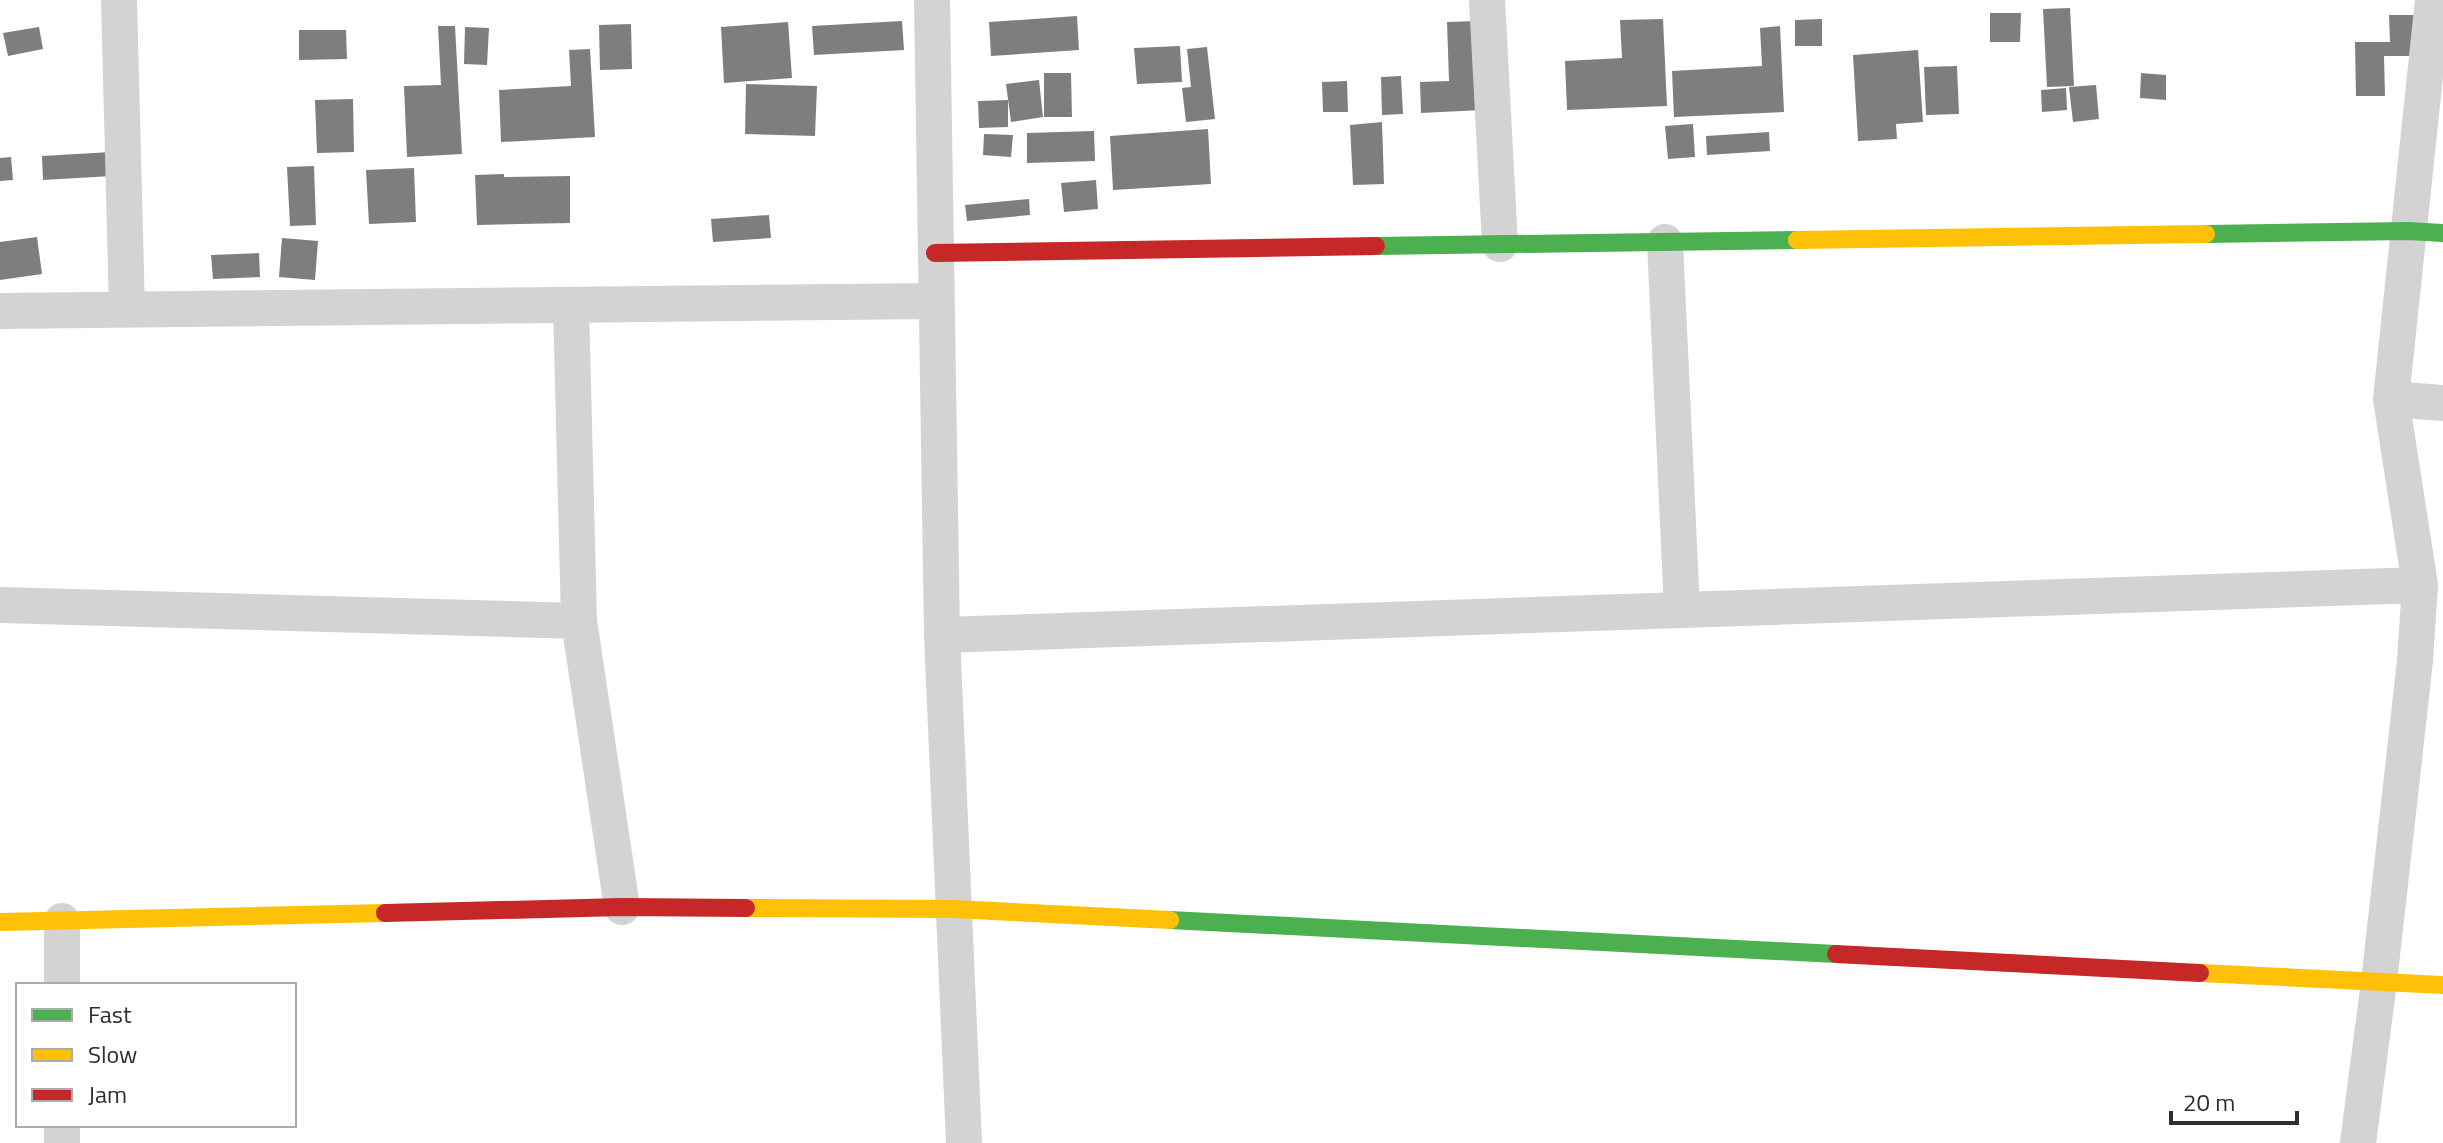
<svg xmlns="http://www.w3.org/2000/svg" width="2443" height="1143" font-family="'Titillium Web',sans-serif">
<rect width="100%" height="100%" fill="#fff"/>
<path fill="#7e7e7e" d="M 2070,8 L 2074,86 L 2047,87 L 2043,9 Z
M 1990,13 L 2021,13 L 2020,42 L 1990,42 Z
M 2389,15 L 2424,15 L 2424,56 L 2384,56 L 2385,96 L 2356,96 L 2355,42 L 2390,42 Z
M 1077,16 L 1079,50 L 991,56 L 989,22 Z
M 1663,19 L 1667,106 L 1567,110 L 1565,61 L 1622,58 L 1620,20 Z
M 1822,19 L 1822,46 L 1795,46 L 1795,20 Z
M 902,21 L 904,50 L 814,55 L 812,26 Z
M 1477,21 L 1482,110 L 1421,113 L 1420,82 L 1449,81 L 1447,22 Z
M 788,22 L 792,78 L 724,83 L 721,27 Z
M 631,24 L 632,69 L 600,70 L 599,25 Z
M 438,26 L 455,26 L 462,154 L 407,157 L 404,86 L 441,85 Z
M 1780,26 L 1784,112 L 1674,117 L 1672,71 L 1762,66 L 1760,28 Z
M 39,27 L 43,49 L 8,56 L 3,33 Z
M 465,27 L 489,28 L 487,65 L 464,64 Z
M 299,30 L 346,30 L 347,59 L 299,60 Z
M 1180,46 L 1182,82 L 1137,84 L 1134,48 Z
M 1207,47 L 1215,119 L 1186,122 L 1182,88 L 1191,87 L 1187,49 Z
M 590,49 L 595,137 L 501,142 L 499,90 L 571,86 L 569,50 Z
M 1918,50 L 1923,122 L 1896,124 L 1897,139 L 1858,141 L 1853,55 Z
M 1957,66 L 1959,114 L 1926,115 L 1924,67 Z
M 1044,73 L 1071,73 L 1072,117 L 1044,117 Z
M 2141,73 L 2166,75 L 2166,100 L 2140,98 Z
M 1401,76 L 1403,114 L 1382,115 L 1381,77 Z
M 1039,80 L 1043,117 L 1011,122 L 1006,84 Z
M 1347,81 L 1348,112 L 1323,112 L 1322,82 Z
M 746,84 L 817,86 L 815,136 L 745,134 Z
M 2096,85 L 2099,119 L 2073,122 L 2069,87 Z
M 2066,88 L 2067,110 L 2042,112 L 2041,90 Z
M 353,99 L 354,152 L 317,153 L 315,100 Z
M 1008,100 L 1008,127 L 979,128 L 978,101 Z
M 1382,122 L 1384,184 L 1353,185 L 1350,125 Z
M 1693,124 L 1695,157 L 1668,159 L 1665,126 Z
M 1208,129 L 1211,184 L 1113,190 L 1110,136 Z
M 1094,131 L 1095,161 L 1027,163 L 1027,133 Z
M 1769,132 L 1770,151 L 1707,155 L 1706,136 Z
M 984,134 L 1013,135 L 1011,157 L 983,155 Z
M 111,152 L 112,176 L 43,180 L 42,156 Z
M 11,157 L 13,180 L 0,181 L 0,158 Z
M 314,166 L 316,225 L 290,226 L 287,167 Z
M 414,168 L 416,222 L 369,224 L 366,170 Z
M 504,174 L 504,177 L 570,176 L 570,223 L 477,225 L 475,175 Z
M 1096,180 L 1098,209 L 1064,212 L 1061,183 Z
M 1029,199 L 1030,215 L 967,221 L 965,205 Z
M 769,215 L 771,238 L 713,242 L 711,219 Z
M 37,237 L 42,274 L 0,280 L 0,242 Z
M 282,238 L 318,241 L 315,280 L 279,277 Z
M 259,253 L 260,277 L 213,279 L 211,255 Z"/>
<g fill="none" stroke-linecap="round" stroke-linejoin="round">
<path stroke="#d3d3d3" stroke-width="36" d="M 119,0 L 127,310
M 932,0 L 942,635 L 964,1143
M 1487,0 L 1500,244
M 1665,242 L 1682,610
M 571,305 L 579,621 L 622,907
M 0,311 L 936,301
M 2391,399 L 2443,403
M 0,605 L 579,621
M 942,635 L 2420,585
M 62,921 L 62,985
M 62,1125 L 62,1143
M 2358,1143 L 2379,982 L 2415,661 L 2420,585 L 2391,399 L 2433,0"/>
<path stroke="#4caf50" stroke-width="18" d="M 2206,234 L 2408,231 L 2443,233
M 1376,246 L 1797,240
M 1170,920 L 1836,954"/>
<path stroke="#ffc107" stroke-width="18" d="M 1797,240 L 2206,234
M 746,908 L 953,909 L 1170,920
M 0,922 L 385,913
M 2200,973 L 2443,985"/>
<path stroke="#c62828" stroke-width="18" d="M 935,253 L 1376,246
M 385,913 L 622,907 L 746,908
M 1836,954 L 2200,973"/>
</g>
<rect x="16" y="983" width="280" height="144" fill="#ffffff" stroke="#ababab" stroke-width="2"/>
<rect x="32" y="1009" width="40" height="12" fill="#4caf50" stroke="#ababab" stroke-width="2"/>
<text x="88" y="1023" font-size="24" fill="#2e2e2e">Fast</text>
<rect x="32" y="1049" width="40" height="12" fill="#ffc107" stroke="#ababab" stroke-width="2"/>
<text x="88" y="1063" font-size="24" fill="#2e2e2e">Slow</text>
<rect x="32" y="1089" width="40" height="12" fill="#c62828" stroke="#ababab" stroke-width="2"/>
<text x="88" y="1103" font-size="24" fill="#2e2e2e">Jam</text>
<path d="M2171 1111v12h126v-12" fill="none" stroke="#2e2e2e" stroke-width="4"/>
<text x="2183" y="1111" font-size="24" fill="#2e2e2e" stroke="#ffffff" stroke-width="6" paint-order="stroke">20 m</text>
</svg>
